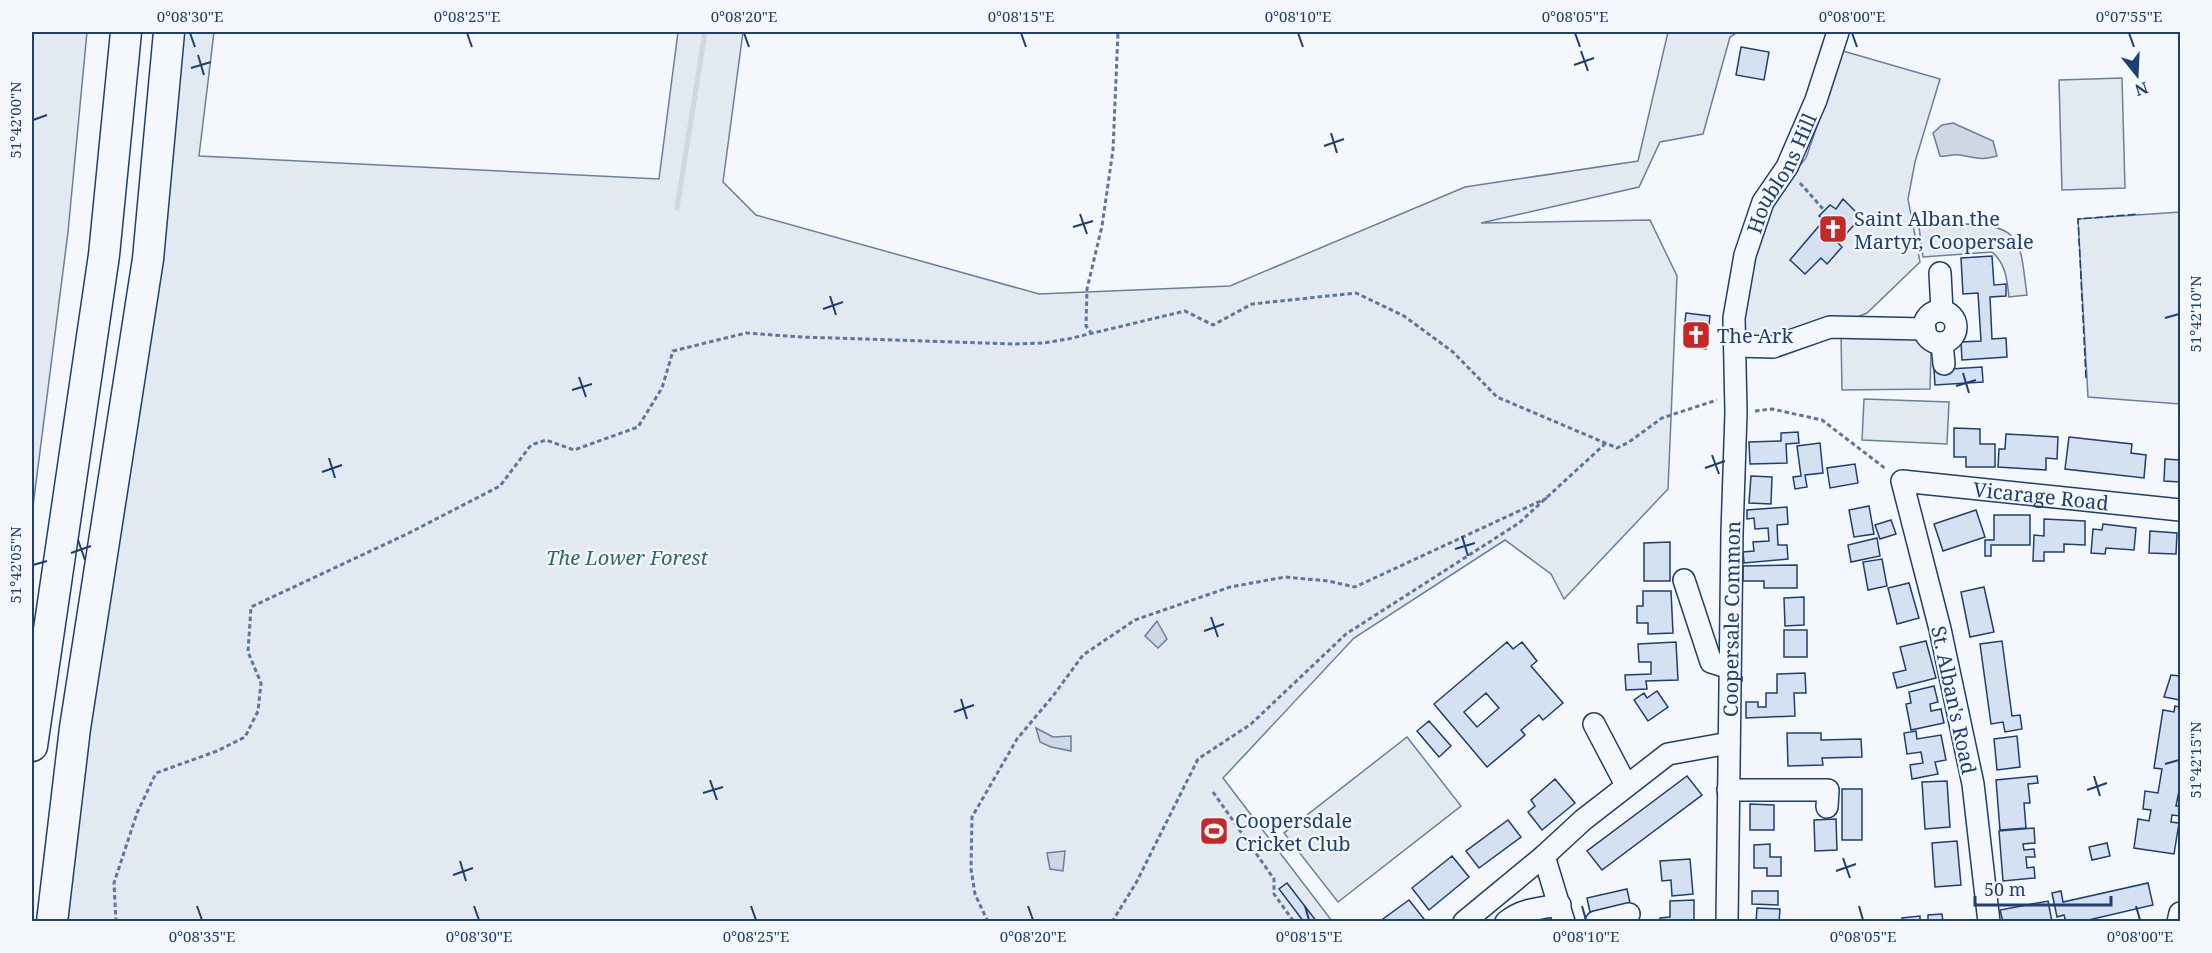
<svg xmlns="http://www.w3.org/2000/svg" width="2212" height="953" font-family="'Noto Serif',serif">
<rect width="100%" height="100%" fill="#f4f7fb"/>
<path fill="#e3e9f0" stroke="#687fa3" stroke-width="1.5" d="M 32,32 L 87,32 L 68,232 L 32,514 Z
M 164,32 L 214,32 L 199,156 L 659,179 L 678,32 L 743,32 L 723,182 L 756,215 L 1039,294 L 1230,286 L 1465,187 L 1638,161 L 1668,32 L 1738,32 L 1730,37 L 1703,134 L 1660,142 L 1639,187 L 1481,223 L 1650,220 L 1677,276 L 1668,489 L 1564,599 L 1551,574 L 1505,540 L 1354,638 L 1223,778 L 1332,921 L 58,922 Z
M 1843,51 L 1940,79 L 1915,162 L 1908,199 L 1920,262 L 1867,313 L 1842,323 L 1770,341 L 1743,339 L 1743,303 L 1769,204 L 1806,158 Z
M 2122,78 L 2125,188 L 2062,190 L 2059,80 Z
M 2180,212 L 2180,404 L 2088,397 L 2078,219 Z
M 1968,224 C 2025,225 2020,247 2027,295 L 2009,297 C 2007,280 2006,264 1992,252 L 1923,257 L 1919,227 Z
M 1841,334 L 1916,334 L 1931,352 L 1930,389 L 1842,390 Z
M 1864,399 L 1949,402 L 1947,444 L 1862,440 Z
M 1407,737 L 1461,806 L 1338,902 L 1284,833 Z"/>
<path fill="#cfd7e4" stroke="#687fa3" stroke-width="1.5" d="M 1953,123 L 1993,141 L 1997,156 C 1982,161 1973,157 1959,155 C 1953,154 1946,157 1940,156 L 1933,133 L 1942,125 Z
M 1157,621 L 1167,639 L 1158,648 L 1145,636 Z
M 1036,728 L 1053,737 L 1071,736 L 1071,751 L 1051,747 L 1040,742 Z
M 1065,851 L 1063,871 L 1050,869 L 1047,853 Z"/>
<g fill="none" stroke-linecap="round" stroke-linejoin="round">
<path stroke="#cfd7e4" stroke-width="5" d="M 677,208 L 705,32"/>
</g>
<path fill="#d5e0f0" stroke="#1d3f73" stroke-width="1.5" fill-rule="evenodd" d="M 1741,47 L 1769,52 L 1764,80 L 1736,75 Z
M 1843,199 L 1861,217 L 1838,243 L 1842,247 L 1827,264 L 1821,258 L 1805,274 L 1790,260 L 1824,220 L 1819,216 L 1830,205 L 1836,209 Z
M 1992,256 L 1994,285 L 2006,284 L 2006,296 L 1990,297 L 1992,339 L 2006,338 L 2007,357 L 1962,360 L 1961,342 L 1981,341 L 1978,293 L 1963,294 L 1961,258 Z
M 1686,313 L 1710,316 L 1706,349 L 1692,347 L 1693,339 L 1683,338 Z
M 1982,367 L 1983,382 L 1935,385 L 1934,370 Z
M 1954,428 L 1980,429 L 1980,444 L 1995,444 L 1995,467 L 1966,467 L 1966,457 L 1954,457 Z
M 1798,432 L 1799,443 L 1786,444 L 1787,463 L 1750,464 L 1749,442 L 1781,441 L 1781,433 Z
M 2006,434 L 2058,437 L 2057,459 L 2046,458 L 2046,470 L 1998,467 L 1999,449 L 2005,449 Z
M 2069,437 L 2132,444 L 2131,453 L 2146,455 L 2144,478 L 2065,469 Z
M 1820,443 L 1823,473 L 1805,475 L 1807,487 L 1795,489 L 1793,477 L 1801,476 L 1797,446 Z
M 2165,459 L 2180,460 L 2180,482 L 2164,481 Z
M 1855,464 L 1858,483 L 1830,488 L 1827,468 Z
M 1751,476 L 1772,477 L 1771,504 L 1749,503 Z
M 1869,506 L 1874,534 L 1854,537 L 1849,510 Z
M 1787,507 L 1788,524 L 1777,525 L 1778,545 L 1787,545 L 1788,559 L 1744,563 L 1743,552 L 1754,551 L 1753,542 L 1769,541 L 1768,528 L 1755,529 L 1754,518 L 1747,519 L 1747,510 Z
M 1976,510 L 1985,537 L 1943,551 L 1934,524 Z
M 1994,515 L 2030,515 L 2030,545 L 1991,545 L 1991,556 L 1985,556 L 1985,540 L 1994,540 Z
M 2044,519 L 2085,521 L 2085,545 L 2064,544 L 2064,552 L 2044,552 L 2044,561 L 2033,561 L 2034,535 L 2044,536 Z
M 1891,520 L 1896,534 L 1880,539 L 1875,525 Z
M 2103,524 L 2136,528 L 2134,550 L 2106,548 L 2105,554 L 2091,553 L 2093,529 L 2102,530 Z
M 2150,531 L 2177,533 L 2176,554 L 2149,553 Z
M 1877,538 L 1880,556 L 1851,562 L 1848,545 Z
M 1670,542 L 1670,581 L 1644,581 L 1644,543 Z
M 1882,559 L 1887,586 L 1868,590 L 1863,562 Z
M 1797,565 L 1797,588 L 1764,588 L 1764,581 L 1743,581 L 1743,566 Z
M 1909,583 L 1919,618 L 1897,624 L 1888,588 Z
M 1984,587 L 1994,632 L 1970,637 L 1961,592 Z
M 1643,591 L 1671,591 L 1673,633 L 1648,634 L 1648,623 L 1637,623 L 1637,606 L 1643,606 Z
M 1804,597 L 1804,625 L 1785,626 L 1784,598 Z
M 1784,630 L 1807,630 L 1807,657 L 1784,657 Z
M 1926,641 L 1936,678 L 1897,688 L 1893,673 L 1906,670 L 1900,647 Z
M 2002,641 L 2012,716 L 2020,715 L 2022,729 L 2005,732 L 2003,722 L 1991,724 L 1980,644 Z
M 1507,642 L 1513,649 L 1522,642 L 1537,661 L 1531,666 L 1563,703 L 1543,720 L 1539,715 L 1521,730 L 1525,735 L 1487,767 L 1434,704 ZM 1486,693 L 1499,708 L 1477,727 L 1464,712 Z
M 1676,642 L 1678,680 L 1646,681 L 1647,689 L 1626,690 L 1625,675 L 1651,674 L 1651,662 L 1639,662 L 1638,644 Z
M 1805,673 L 1806,693 L 1794,693 L 1795,716 L 1746,718 L 1746,702 L 1758,702 L 1758,707 L 1766,707 L 1766,693 L 1777,693 L 1777,674 Z
M 2180,673 L 2180,700 L 2164,697 L 2171,675 L 2180,676 Z
M 1934,686 L 1938,702 L 1930,704 L 1931,711 L 1941,709 L 1944,723 L 1911,730 L 1906,704 L 1911,703 L 1909,692 Z
M 1657,691 L 1668,707 L 1648,721 L 1634,700 L 1644,693 L 1647,698 Z
M 2175,706 L 2180,707 L 2179,776 L 2180,786 L 2176,806 L 2180,806 L 2180,816 L 2172,815 L 2171,822 L 2179,823 L 2174,854 L 2134,848 L 2138,819 L 2149,821 L 2151,810 L 2143,809 L 2145,791 L 2158,793 L 2162,769 L 2154,768 L 2163,710 L 2174,712 Z
M 1429,721 L 1451,746 L 1439,757 L 1417,731 Z
M 1916,731 L 1917,739 L 1941,735 L 1946,760 L 1935,762 L 1938,774 L 1912,779 L 1910,765 L 1923,763 L 1921,752 L 1907,754 L 1904,733 Z
M 1787,733 L 1821,733 L 1821,740 L 1861,739 L 1862,757 L 1822,758 L 1823,765 L 1788,766 Z
M 2017,736 L 2020,767 L 1997,770 L 1994,739 Z
M 1687,776 L 1702,795 L 1602,870 L 1587,851 Z
M 2037,776 L 2038,783 L 2028,784 L 2030,803 L 2024,803 L 2026,828 L 2000,830 L 1996,780 Z
M 1555,779 L 1575,803 L 1542,830 L 1528,812 L 1535,806 L 1531,800 Z
M 1947,781 L 1950,827 L 1925,829 L 1922,782 Z
M 1842,789 L 1862,789 L 1862,840 L 1842,840 Z
M 1750,804 L 1774,805 L 1774,830 L 1750,830 Z
M 1836,819 L 1837,850 L 1815,851 L 1814,820 Z
M 1508,820 L 1521,837 L 1479,868 L 1466,851 Z
M 2034,828 L 2035,843 L 2023,844 L 2024,850 L 2034,849 L 2035,857 L 2026,857 L 2027,868 L 2034,867 L 2035,878 L 2003,881 L 1999,831 Z
M 1957,841 L 1961,885 L 1935,887 L 1932,843 Z
M 2107,843 L 2110,856 L 2092,860 L 2089,847 Z
M 1770,844 L 1770,857 L 1781,857 L 1781,876 L 1767,876 L 1767,868 L 1754,868 L 1754,845 Z
M 1452,856 L 1469,877 L 1429,910 L 1412,888 Z
M 1690,859 L 1693,894 L 1672,896 L 1671,880 L 1662,881 L 1660,861 Z
M 1287,883 L 1317,922 L 1304,922 L 1279,889 Z
M 2148,883 L 2153,905 L 2080,922 L 2066,922 L 2064,915 L 2057,917 L 2052,893 L 2061,891 L 2063,902 Z
M 1627,889 L 1630,903 L 1590,912 L 1587,898 Z
M 1752,891 L 1778,891 L 1778,905 L 1752,904 Z
M 1409,900 L 1424,919 L 1421,922 L 1385,922 L 1383,919 Z
M 1694,900 L 1694,922 L 1660,922 L 1660,918 L 1670,917 L 1670,901 Z
M 2048,901 L 2052,922 L 2003,922 L 2000,910 Z
M 1757,908 L 1780,909 L 1779,922 L 1756,922 Z
M 1942,914 L 1943,922 L 1928,922 L 1928,915 Z
M 1920,916 L 1920,922 L 1902,922 L 1902,918 Z"/>
<g fill="none" stroke-linecap="round" stroke-linejoin="round">
<g stroke="#1d3f73" stroke-width="24">
<g id="minor">
<path d="M 1940,273 L 1942,311"/>
<circle cx="1940" cy="327" r="16"/>
<path d="M 1942,343 L 1944,364"/>
<path d="M 1735,346 L 1773,347 L 1830,327 L 1925,329"/>
<path d="M 1684,580 L 1711,662 L 1730,668"/>
<path d="M 1594,724 L 1626,785"/>
<path d="M 1728,790 L 1828,790 L 1827,807"/>
<path d="M 1544,856 L 1564,922"/>
<path d="M 1464,922 L 1544,856 L 1583,820 L 1668,754 L 1729,743"/>
<path d="M 1506,922 C 1522,909 1540,908 1560,905"/>
<path d="M 1596,922 L 1629,914"/>
<path id="s1" d="M 1727,922 L 1732,533 L 1736,413 L 1734,318 L 1745,255 L 1763,202 L 1787,167 L 1816,100 L 1838,32"/>
<path id="s2" d="M 1989,922 L 1973,784 L 1940,629 L 1902,481 L 2180,510"/>
<path d="M 2178,922 L 2180,913"/>
</g>
</g>
<g stroke="#1d3f73" stroke-width="33">
<path id="highway" d="M 32,746 L 104,255 L 126,32
M 52,922 L 75,728 L 148,259 L 169,32"/>
</g>
<path stroke="#5e769c" stroke-width="3" stroke-dasharray="4.5 3" stroke-linecap="butt" d="M 1800,183 L 1823,209
M 1092,334 L 1086,326 L 1087,289 L 1102,226 L 1113,150 L 1118,32
M 1755,411 L 1772,409 L 1822,420 L 1886,469
M 1213,792 L 1274,879 L 1274,894 L 1294,922
M 116,922 L 114,883 L 137,813 L 156,773 L 217,751 L 245,737 L 258,711 L 261,683 L 248,652 L 251,607 L 407,534 L 500,486 L 531,445 L 546,440 L 574,450 L 638,427 L 662,388 L 673,351 L 746,333 L 801,337 L 1016,344 L 1043,343 L 1068,339 L 1185,311 L 1213,325 L 1252,304 L 1356,293 L 1404,316 L 1453,352 L 1497,397 L 1617,448 L 1629,442 L 1662,418 L 1717,400
M 988,922 L 975,894 L 971,869 L 972,817 L 1017,739 L 1053,696 L 1083,655 L 1135,620 L 1230,587 L 1285,577 L 1328,581 L 1355,587 L 1547,498
M 1112,922 L 1136,883 L 1198,759 L 1251,724 L 1346,634 L 1519,523 L 1607,442"/>
<use href="#minor" stroke="#f4f7fb" stroke-width="21"/>
<use href="#highway" stroke="#f4f7fb" stroke-width="30"/>
<path stroke="#1d3f73" stroke-width="1.5" stroke-dasharray="8 3" stroke-linecap="butt" d="M 2086,378 L 2078,219 L 2139,214"/>
</g>
<path fill="none" stroke="#1d3f73" stroke-width="2" d="M 190,33 L 195,47M 467,33 L 472,47M 744,33 L 749,47M 1021,33 L 1026,47M 1298,33 L 1303,47M 1575,33 L 1580,47M 1852,33 L 1857,47M 2129,33 L 2134,47M 1581,51 L 1588,71M 198,55 L 204,75M 1574,65 L 1594,58M 191,68 L 211,62M 33,120 L 47,115M 1331,133 L 1337,153M 1324,146 L 1344,139M 1080,214 L 1087,234M 1073,227 L 1093,221M 830,296 L 836,315M 823,309 L 843,302M 2165,318 L 2179,314M 1963,373 L 1969,393M 579,377 L 586,397M 1956,386 L 1976,380M 572,390 L 592,384M 1712,455 L 1719,474M 329,458 L 335,478M 1705,468 L 1725,461M 322,472 L 342,465M 1462,536 L 1468,556M 78,540 L 85,560M 1455,549 L 1475,543M 71,553 L 91,546M 33,565 L 47,561M 1211,617 L 1218,637M 1204,631 L 1224,624M 961,699 L 967,719M 954,712 L 974,705M 2165,764 L 2179,760M 2094,776 L 2100,796M 710,780 L 717,800M 2087,790 L 2107,783M 703,793 L 723,787M 1843,858 L 1850,878M 460,861 L 466,881M 1836,871 L 1856,864M 453,875 L 473,868M 197,906 L 202,920M 474,906 L 479,920M 751,906 L 756,920M 1028,906 L 1033,920M 1305,906 L 1309,920M 1582,906 L 1586,920M 1859,906 L 1863,920M 2136,906 L 2140,920"/>
<defs>
<g id="church-square" transform="scale(1.5)"><rect x="-9" y="-9" width="18" height="18" rx="4" fill="#c62828" stroke="#f4f7fb"/><path d="M-1.2-6h2.4v3.5h3.3v2.4h-3.3V6h-2.4V-.1h-3.3v-2.4h3.3Z" fill="#fff"/></g>
<g id="stadium-square" transform="scale(1.5)"><rect x="-9" y="-9" width="18" height="18" rx="4" fill="#c62828" stroke="#f4f7fb"/><path d="M0-5a6.5 5 0 1 0 0 10a6.5 5 0 1 0 0-10ZM-3.5-1.8h7v3.6h-7Z" fill="#fff"/></g>
</defs>
<g fill-rule="evenodd">
<use href="#church-square" x="1833" y="229"/>
<use href="#church-square" x="1696" y="335"/>
<use href="#stadium-square" x="1214" y="831"/>
</g>
<g text-anchor="middle" dominant-baseline="central" stroke-width="4.5" stroke-linejoin="round" paint-order="stroke">
<g font-size="20" fill="#1d3f73" stroke="#f4f7fb">
<text stroke="none"><textPath href="#s1" startOffset="758">Houblons Hill</textPath></text>
<text stroke="none"><textPath href="#s2" startOffset="590">Vicarage Road</textPath></text>
<text stroke="none"><textPath href="#s1" startOffset="303">Coopersale Common</textPath></text>
<text transform="translate(1954 700) rotate(78)">St. Alban's Road</text>
</g>
<g font-size="20" fill="#1d3f73" stroke="#f4f7fb" text-anchor="start">
<text x="1854" y="218">Saint Alban the<tspan x="1854" dy="23">Martyr, Coopersale</tspan></text>
<text x="1717" y="335">The Ark</text>
<text x="1235" y="820">Coopersdale<tspan x="1235" dy="23">Cricket Club</tspan></text>
</g>
<g font-size="20" font-style="italic" fill="#2c6c60" stroke="#f4f7fb">
<text x="627" y="557">The Lower Forest</text>
</g>
</g>
<rect width="2212" height="953" fill="none" stroke="#f4f7fb" stroke-width="66"/>
<g transform="translate(2137 75) rotate(162)" stroke="#f4f7fb" stroke-width="4.5" paint-order="stroke">
<path d="M0-4.5L10 22L0 15L-10 22Z" fill="#1d3f73"/>
<text y="-9" font-size="16" font-weight="bold" text-anchor="middle" fill="#1d3f73">N</text>
</g>
<path d="M1975 896v9h136v-9" fill="none" stroke="#1d3f73" stroke-width="3"/>
<text x="1984" y="896" font-size="18" fill="#1d3f73" stroke="#f4f7fb" stroke-width="4.5" paint-order="stroke">50 m</text>
<rect x="33" y="33" width="2146" height="887" fill="none" stroke="#1d3f73" stroke-width="2"/>
<g font-size="15" text-anchor="middle" fill="#1d3f73">
<text x="190" y="22">0°08'30"E</text>
<text x="467" y="22">0°08'25"E</text>
<text x="744" y="22">0°08'20"E</text>
<text x="1021" y="22">0°08'15"E</text>
<text x="1298" y="22">0°08'10"E</text>
<text x="1575" y="22">0°08'05"E</text>
<text x="1852" y="22">0°08'00"E</text>
<text x="2129" y="22">0°07'55"E</text>
<text transform="translate(16 120) rotate(-90)" y="5">51°42'00"N</text>
<text transform="translate(2196 314) rotate(-90)" y="5">51°42'10"N</text>
<text transform="translate(16 565) rotate(-90)" y="5">51°42'05"N</text>
<text transform="translate(2196 760) rotate(-90)" y="5">51°42'15"N</text>
<text x="202" y="942">0°08'35"E</text>
<text x="479" y="942">0°08'30"E</text>
<text x="756" y="942">0°08'25"E</text>
<text x="1033" y="942">0°08'20"E</text>
<text x="1309" y="942">0°08'15"E</text>
<text x="1586" y="942">0°08'10"E</text>
<text x="1863" y="942">0°08'05"E</text>
<text x="2140" y="942">0°08'00"E</text>
</g>
</svg>
